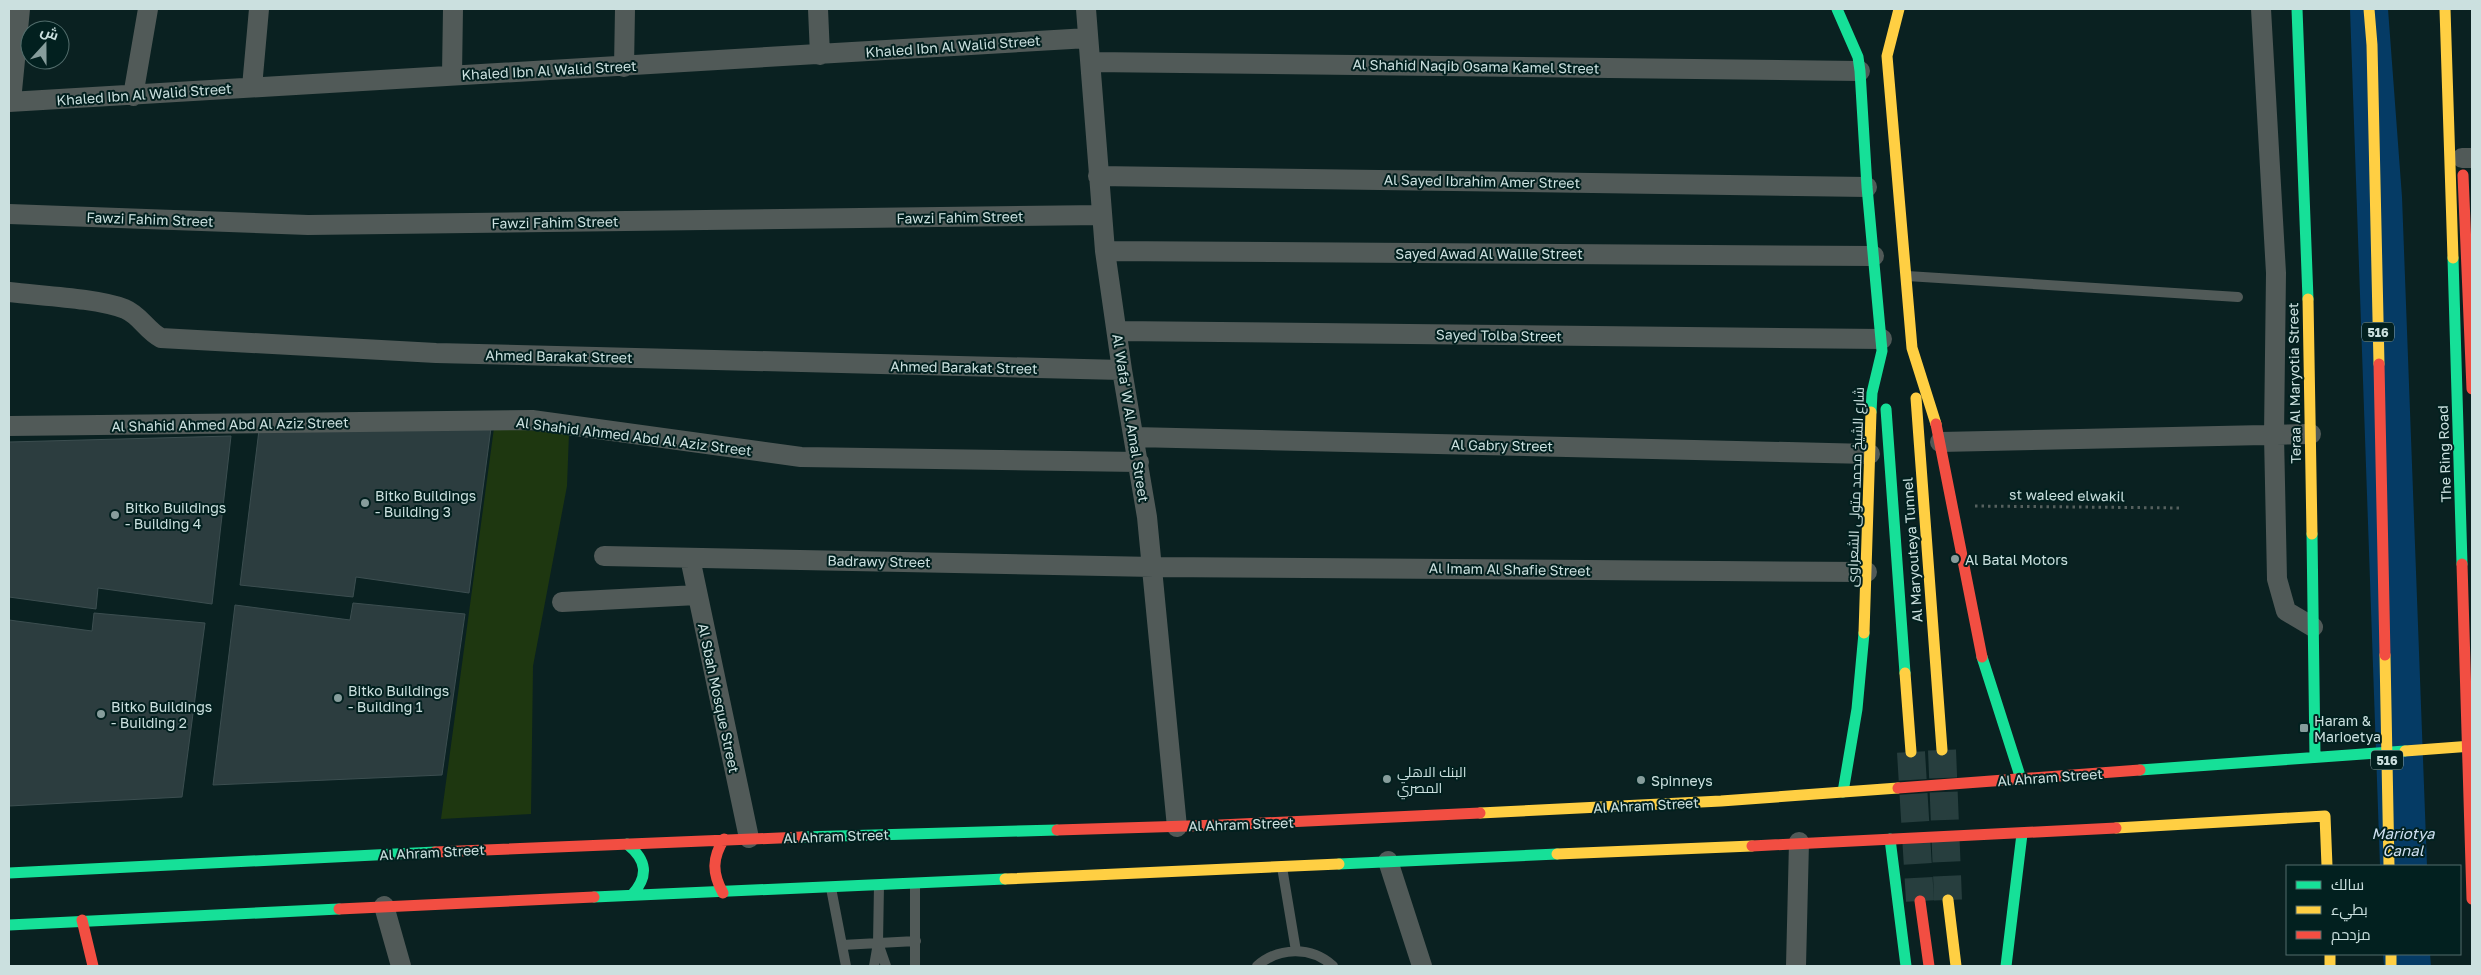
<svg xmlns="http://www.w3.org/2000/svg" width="2481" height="975" font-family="'Golos Text',Cairo,sans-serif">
<rect width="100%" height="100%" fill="#0a2121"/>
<path fill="#1e3710" d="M 494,428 L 569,433 L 567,486 L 533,666 L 531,814 L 441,819 Z"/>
<path fill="#053b65" d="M 2350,9 L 2388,9 L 2402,197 L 2427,866 L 2380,866 Z
M 2383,954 L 2430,954 L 2431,966 L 2384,966 Z"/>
<path fill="#2c3d3f" stroke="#3c4e50" d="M 491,428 L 469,593 L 356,577 L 353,597 L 240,585 L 259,430 Z
M 231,436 L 212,604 L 98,588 L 96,609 L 9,597 L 9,442 Z
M 353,603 L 465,614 L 442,775 L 213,785 L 235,605 L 350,620 Z
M 94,613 L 205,623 L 182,797 L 9,806 L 9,620 L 92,631 Z"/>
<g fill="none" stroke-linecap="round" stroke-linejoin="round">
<path stroke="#273e3e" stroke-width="28" stroke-dasharray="28 14" stroke-linecap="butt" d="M 1942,750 L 1948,900
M 1911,752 L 1920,901"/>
<path stroke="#55605e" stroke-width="3" stroke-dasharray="2.5 4" stroke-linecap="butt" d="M 1975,506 L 2181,508"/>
<path stroke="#515a58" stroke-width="10" d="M 1907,276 L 2238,297
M 1282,867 L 1296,951
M 831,888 L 846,966
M 878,943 L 879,885
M 842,945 L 916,941
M 874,966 L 878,943 L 886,966
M 915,966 L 915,885
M 1257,966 C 1279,947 1311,946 1333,966"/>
<path stroke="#515a58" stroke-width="20" d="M 818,9 L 820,55
M 1086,9 L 1105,251 L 1122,370 L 1147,517 L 1177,827
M 2261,9 L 2276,273 L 2274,435 L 2277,579 L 2286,611 L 2313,627
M 1092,62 L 1860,71
M 624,67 L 625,9
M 452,74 L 453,9
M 252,87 L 259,9
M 133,96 L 148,9
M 11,101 L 20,9
M 9,102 L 1088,38
M 2462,158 L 2472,158
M 1098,176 L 1867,187
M 9,214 L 308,225 L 1102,215
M 1105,251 L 1874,256
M 9,292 C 41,296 96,298 125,309 C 140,315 147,331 161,338 L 436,353 L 1122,370
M 1117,331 L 1882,339
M 9,426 L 532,420 L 801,457 L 1139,462
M 1134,437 L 1870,454
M 1940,442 L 2311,434
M 604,556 L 1154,567 L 1867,572
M 690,558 L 749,838
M 562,602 L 697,595
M 1388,861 L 1422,966
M 384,906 L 401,966
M 1796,966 L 1799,842"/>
<path stroke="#16e098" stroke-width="11" d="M 1837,9 L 1858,57 L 1860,71 L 1867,187 L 1882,351 L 1872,393 L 1871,412
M 2297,9 L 2308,299
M 2453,258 L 2462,564
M 1886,409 L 1905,673
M 2312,534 L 2315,757
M 1982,657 L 2021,779
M 2140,770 L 2405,751
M 1843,792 L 1857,709 L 1864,633
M 802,837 L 1057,830
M 1890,839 L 1906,966
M 627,844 C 647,860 649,876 632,895
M 1339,864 L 1557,854
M 9,873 L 435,852
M 594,897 L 1005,879
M 9,925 L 339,909
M 2006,966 L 2022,834"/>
<path stroke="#ffcf43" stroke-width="11" d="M 1899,9 L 1887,56 L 1912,348 L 1936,424
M 2369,9 L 2372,45 L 2379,364
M 2445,9 L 2453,258
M 2308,299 L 2312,534
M 1916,398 L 1942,750
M 1864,633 L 1871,412
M 2385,655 L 2389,866
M 1905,673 L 1911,752
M 2405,751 L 2472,746
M 1480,813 L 1721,801 L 1898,788
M 2325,816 L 2327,866
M 2116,828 L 2325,816
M 1557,854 L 1752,846
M 1005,879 L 1339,864
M 1948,900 L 1956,966
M 2330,954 L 2330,966
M 2391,954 L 2391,966"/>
<path stroke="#f24e42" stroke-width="11" d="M 2463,175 L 2472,389
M 2379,364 L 2385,655
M 1936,424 L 1982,657
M 2462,564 L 2472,899
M 1898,788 L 2140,770
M 1057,830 L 1220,825 L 1480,813
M 1752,846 L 2116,828
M 435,852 L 802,837
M 723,893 C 712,873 712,858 724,839
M 1920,901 L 1929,966
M 339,909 L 594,897
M 82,920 L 93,966"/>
</g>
<g fill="#879d9c" stroke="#02201f" stroke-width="2">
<circle cx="365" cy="503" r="5"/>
<circle cx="115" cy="515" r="5"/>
<circle cx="1955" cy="559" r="5"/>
<circle cx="338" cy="698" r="5"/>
<circle cx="101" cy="714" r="5"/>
<rect x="2299" y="723" width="10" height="10" rx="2.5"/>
<circle cx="1387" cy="779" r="5"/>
<circle cx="1641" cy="780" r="5"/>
</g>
<g text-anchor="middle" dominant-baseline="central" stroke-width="4" stroke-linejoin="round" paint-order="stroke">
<g fill="#02201f" stroke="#8fa6a5" stroke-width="1">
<rect x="2362" y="322.5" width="32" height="19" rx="4"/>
<rect x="2371" y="750.5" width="32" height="19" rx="4"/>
</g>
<g font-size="12" font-weight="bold" fill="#cbe0df">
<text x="2378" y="332">516</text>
<text x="2387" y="760">516</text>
</g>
<g font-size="14" fill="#cbe0df" stroke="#02201f">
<text transform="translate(953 46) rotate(-4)">Khaled Ibn Al Walid Street</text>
<text transform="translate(1476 66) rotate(1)">Al Shahid Naqib Osama Kamel Street</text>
<text transform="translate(549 70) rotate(-3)">Khaled Ibn Al Walid Street</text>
<text transform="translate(144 94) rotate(-4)">Khaled Ibn Al Walid Street</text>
<text transform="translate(1482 181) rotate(1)">Al Sayed Ibrahim Amer Street</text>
<text transform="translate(960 217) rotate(-1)">Fawzi Fahim Street</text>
<text transform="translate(150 219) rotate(2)">Fawzi Fahim Street</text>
<text transform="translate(555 222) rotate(-1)">Fawzi Fahim Street</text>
<text x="1489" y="253">Sayed Awad Al Walile Street</text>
<text transform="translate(1499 335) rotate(1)">Sayed Tolba Street</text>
<text transform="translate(559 356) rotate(1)">Ahmed Barakat Street</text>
<text transform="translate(964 367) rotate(1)">Ahmed Barakat Street</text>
<text transform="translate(2294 383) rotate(-91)">Teraa Al Maryotia Street</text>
<text transform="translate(1131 418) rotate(81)">Al Wafa' W Al Amal Street</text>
<text transform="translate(230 424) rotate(-1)">Al Shahid Ahmed Abd Al Aziz Street</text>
<text transform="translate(634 436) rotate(7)">Al Shahid Ahmed Abd Al Aziz Street</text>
<text transform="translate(1502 445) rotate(1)">Al Gabry Street</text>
<text transform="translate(2444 454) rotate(-92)">The Ring Road</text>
<text transform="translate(1855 487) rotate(-88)">شارع الشيخ محمد متولى الشعراوى</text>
<text transform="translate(2067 495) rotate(1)">st waleed elwakil</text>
<text transform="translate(1912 550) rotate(-94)">Al Maryouteya Tunnel</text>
<text transform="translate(879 561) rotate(1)">Badrawy Street</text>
<text transform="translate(1510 569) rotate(1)">Al Imam Al Shafie Street</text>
<text transform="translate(719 698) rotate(78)">Al Sbah Mosque Street</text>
<text transform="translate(2050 777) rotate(-4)">Al Ahram Street</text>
<text transform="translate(1646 805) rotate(-3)">Al Ahram Street</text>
<text transform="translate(1241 824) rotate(-2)">Al Ahram Street</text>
<text transform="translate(836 836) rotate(-2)">Al Ahram Street</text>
<text transform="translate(432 852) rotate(-3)">Al Ahram Street</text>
</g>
<g font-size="14" fill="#cbe0df" stroke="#02201f" text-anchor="start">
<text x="375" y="495">Bitko Buildings<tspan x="375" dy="16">- Building 3</tspan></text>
<text x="125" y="507">Bitko Buildings<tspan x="125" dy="16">- Building 4</tspan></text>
<text x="1965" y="559">Al Batal Motors</text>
<text x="348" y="690">Bitko Buildings<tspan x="348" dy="16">- Building 1</tspan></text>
<text x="111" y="706">Bitko Buildings<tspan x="111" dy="16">- Building 2</tspan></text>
<text x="2314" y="720">Haram &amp;<tspan x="2314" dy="16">Marioetya</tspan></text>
<text x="1397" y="771">البنك الاهلي<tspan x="1397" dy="16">المصري</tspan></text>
<text x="1651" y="780">Spinneys</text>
</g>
<g font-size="15" font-style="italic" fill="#cfe0f1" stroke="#02201f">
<text x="2403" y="833">Mariotya<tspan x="2403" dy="17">Canal</tspan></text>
</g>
</g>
<rect width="2481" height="975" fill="none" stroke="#cbe0df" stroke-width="20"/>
<rect x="2286" y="865" width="175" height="90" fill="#02201f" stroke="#526d6c"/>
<rect x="2296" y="881" width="25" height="8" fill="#16e098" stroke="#526d6c"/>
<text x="2331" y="890" font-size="15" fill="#cbe0df">سالك</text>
<rect x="2296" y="906" width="25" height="8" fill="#ffcf43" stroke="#526d6c"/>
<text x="2331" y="915" font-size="15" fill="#cbe0df">بطيء</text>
<rect x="2296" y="931" width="25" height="8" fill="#f24e42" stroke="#526d6c"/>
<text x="2331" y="940" font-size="15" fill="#cbe0df">مزدحم</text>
<g transform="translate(45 45) rotate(21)"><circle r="24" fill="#02201f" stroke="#526d6c"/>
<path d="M0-4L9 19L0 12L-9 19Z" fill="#879d9c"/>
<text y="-8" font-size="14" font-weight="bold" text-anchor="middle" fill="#cbe0df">ش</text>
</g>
</svg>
